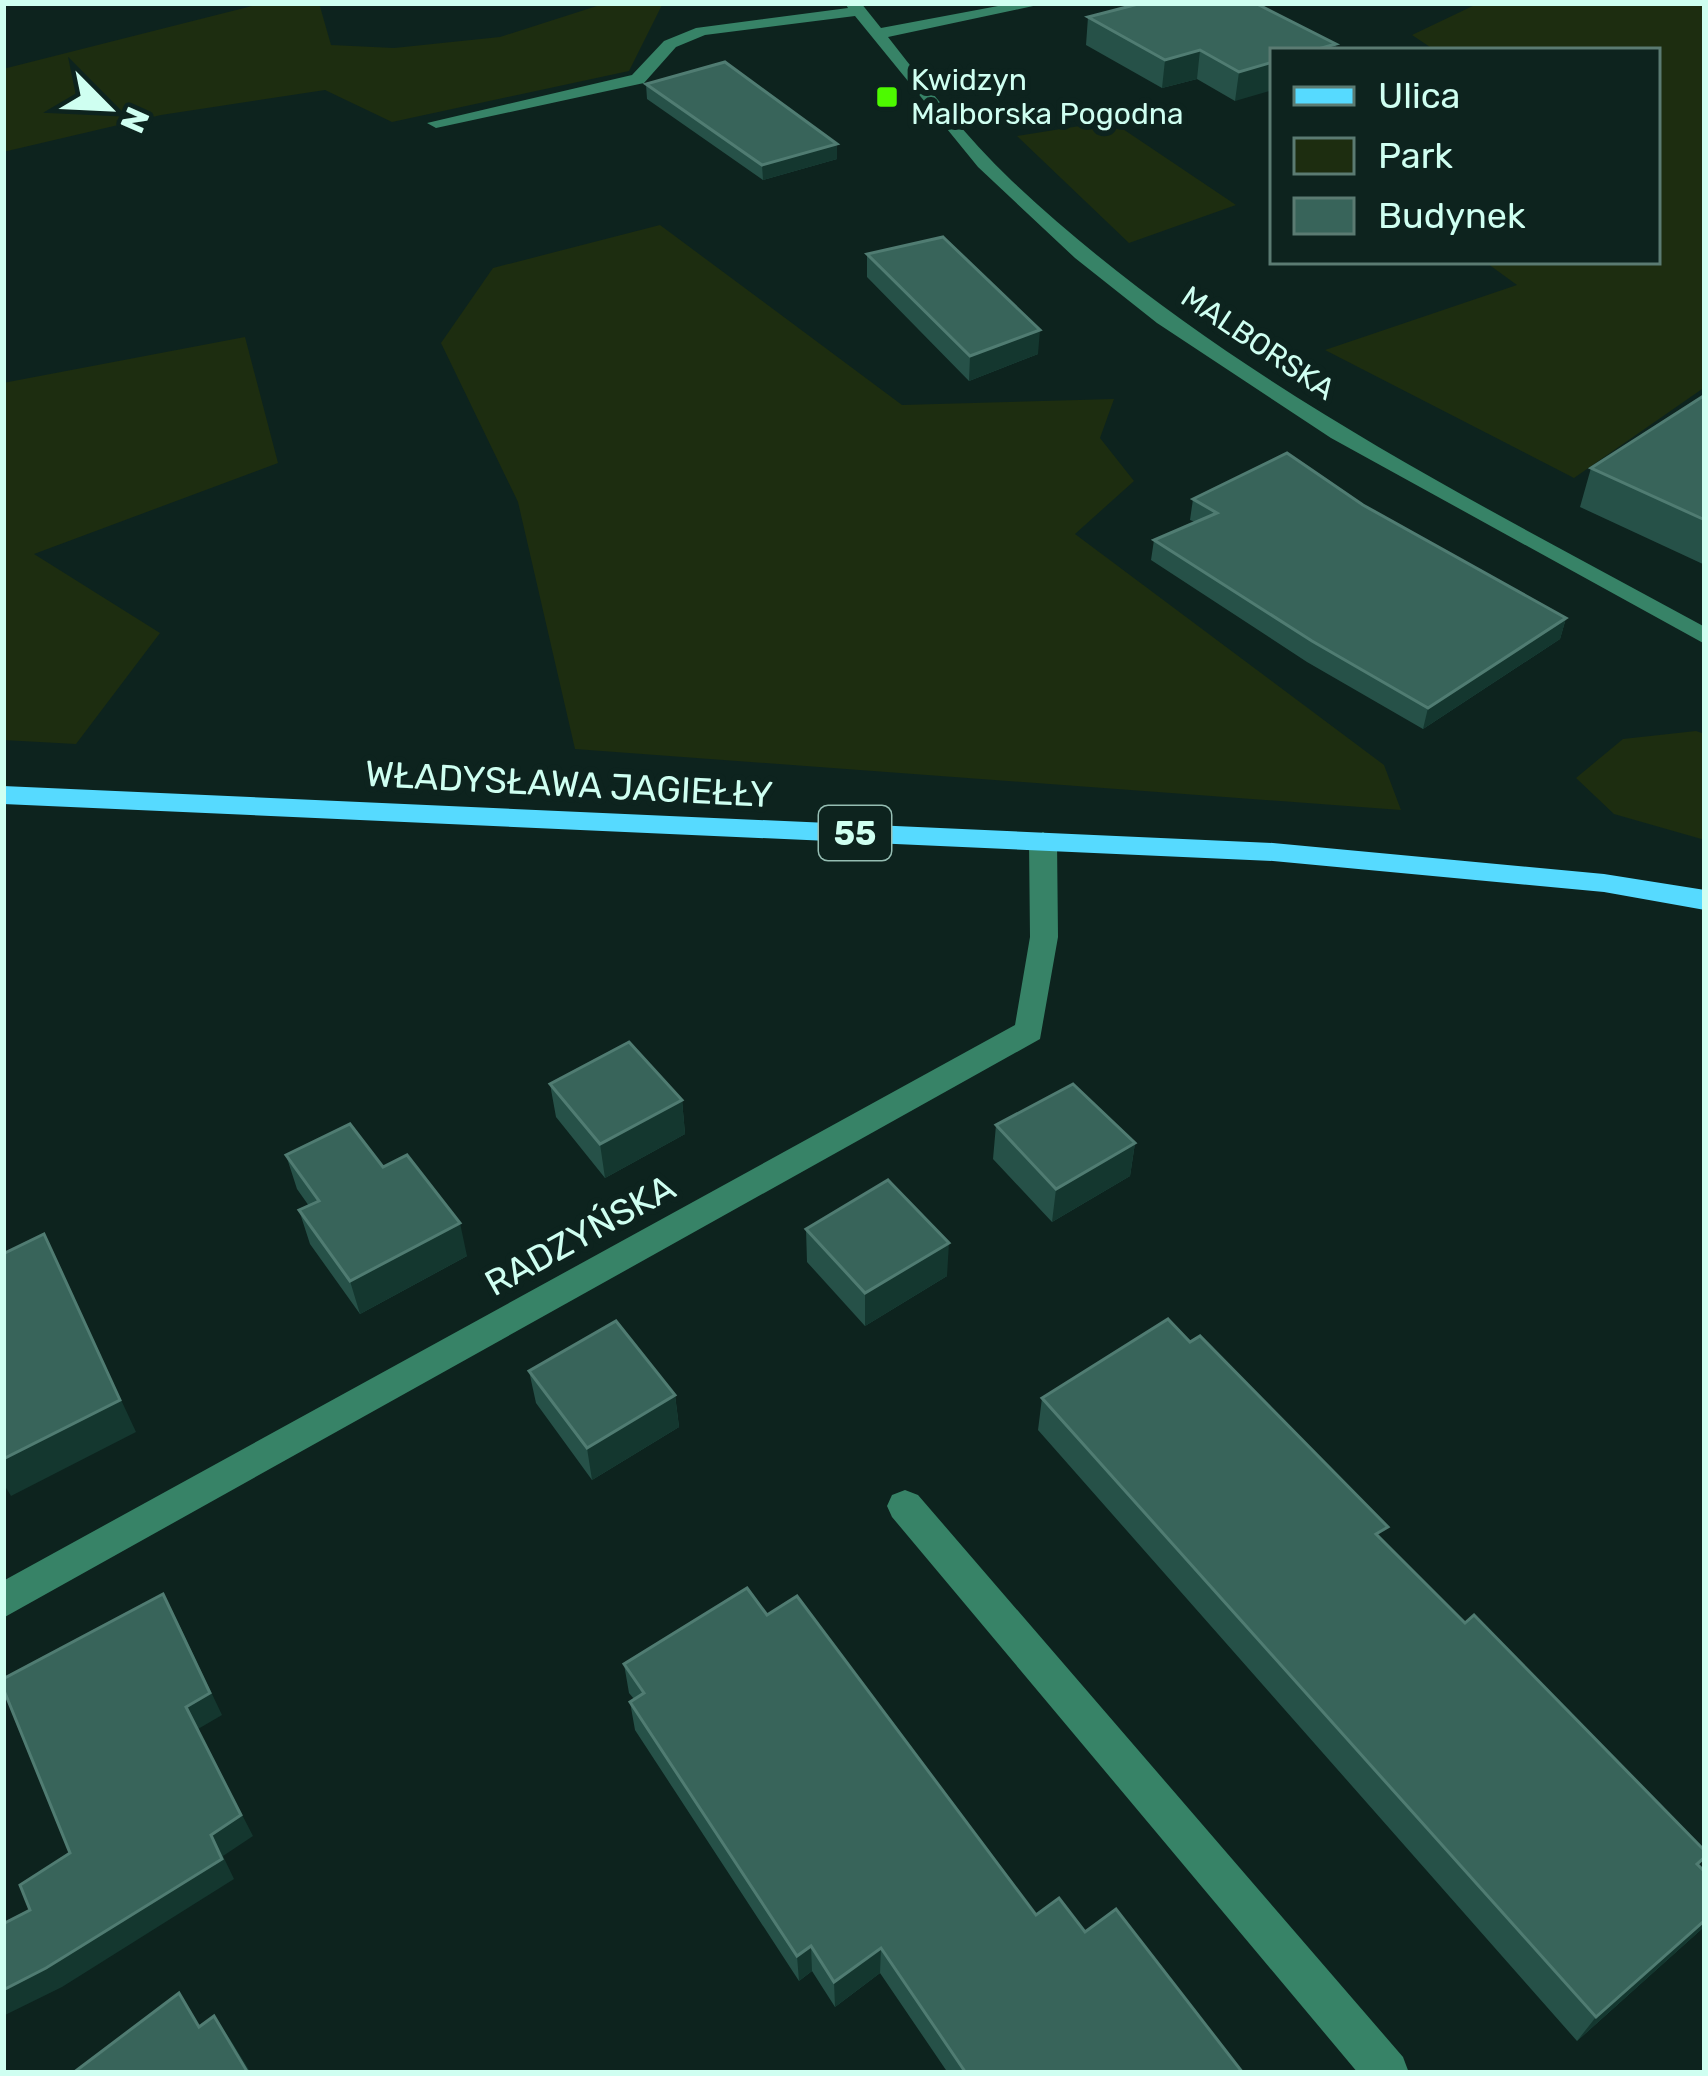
<svg xmlns="http://www.w3.org/2000/svg" width="1708" height="2076" font-family="Rubik,sans-serif">
<rect width="100%" height="100%" fill="#0d231e"/>
<path fill="#1d2d10" d="M 264,3 L 319,3 L 331,45 L 394,48 L 500,37 L 600,5 L 662,5 L 629,71 L 392,122 L 325,90 L 161,115 L 3,152 L 3,69 Z
M 1479,3 L 1705,3 L 1705,387 L 1574,478 L 1325,350 L 1517,285 L 1484,261 L 1657,261 L 1657,51 L 1436,51 L 1412,35 Z
M 1111,121 L 1236,205 L 1129,243 L 1017,136 Z
M 660,225 L 902,405 L 1114,399 L 1100,438 L 1134,481 L 1075,534 L 1384,765 L 1401,810 L 575,749 L 518,502 L 441,343 L 493,268 Z
M 245,337 L 278,463 L 34,554 L 160,633 L 76,744 L 3,740 L 3,383 Z
M 1696,731 L 1705,734 L 1705,840 L 1614,814 L 1576,778 L 1623,739 Z"/>
<g fill="none" stroke-linecap="round" stroke-linejoin="round">
<path fill="#378367" fill-rule="evenodd" d="M 845,3 L 861,3 L 881,28 L 1014,3 L 1047,3 L 888,37 C 927,87 966,137 1012,181 C 1215,372 1463,495 1705,627 L 1705,644 L 1331,438 L 1157,323 L 1075,258 L 978,167 L 855,16 L 705,35 L 676,47 L 644,83 L 436,128 L 427,123 L 632,75 L 664,41 L 696,28 L 848,8 Z
M 1043,832 L 1057,841 L 1058,937 L 1040,1039 L 3,1618 L 3,1581 L 1015,1025 L 1030,937 L 1029,841 Z
M 905,1490 L 918,1495 L 1403,2057 L 1409,2073 L 1358,2073 L 892,1517 L 887,1506 L 892,1495 Z"/>
<path fill="#56daff" fill-rule="evenodd" d="M 3,786 L 1273,843 L 1604,874 L 1705,890 L 1705,910 L 1604,892 L 1273,861 L 3,804 Z"/>
</g>
<path fill="#265148" d="M 1088,17 L 1336,44 L 1335,51 L 1273,51 L 1235,101 L 1197,79 L 1162,88 L 1086,45 Z
M 646,84 L 837,159 L 763,180 L 647,99 Z
M 867,254 L 1038,354 L 969,381 L 867,277 Z
M 1705,395 L 1705,565 L 1580,507 L 1591,468 Z
M 1193,499 L 1363,505 L 1566,618 L 1560,639 L 1423,729 L 1307,662 L 1151,560 L 1154,540 L 1195,522 L 1190,520 Z
M 550,1084 L 682,1100 L 685,1134 L 605,1178 L 556,1117 Z
M 996,1125 L 1135,1143 L 1130,1176 L 1052,1222 L 993,1159 Z
M 286,1155 L 383,1167 L 467,1256 L 360,1314 L 310,1244 L 299,1210 L 309,1206 L 297,1189 Z
M 806,1229 L 947,1276 L 865,1326 L 807,1262 Z
M 529,1371 L 675,1395 L 679,1427 L 592,1480 L 536,1403 Z
M 1042,1398 L 1383,1540 L 1699,1866 L 1705,1926 L 1577,2041 L 1038,1430 Z
M 767,1615 L 1036,1915 L 1085,1932 L 1243,2073 L 948,2073 L 880,1973 L 835,2007 L 812,1971 L 799,1981 L 635,1730 L 630,1702 L 634,1699 L 629,1693 L 624,1664 Z"/>
<path fill="#14372f" d="M 1336,44 L 1335,51 L 1311,51 Z
M 1200,50 L 1197,79 L 1162,88 L 1165,60 Z
M 1273,62 L 1273,90 L 1235,101 L 1239,72 Z
M 837,144 L 837,159 L 763,180 L 762,165 Z
M 1040,330 L 1038,354 L 969,381 L 970,356 Z
M 1566,618 L 1560,639 L 1423,729 L 1428,708 Z
M 682,1100 L 685,1134 L 605,1178 L 600,1144 Z
M 1135,1143 L 1130,1176 L 1052,1222 L 1056,1189 Z
M 460,1223 L 467,1256 L 360,1314 L 350,1281 Z
M 44,1234 L 136,1432 L 11,1496 L 3,1483 L 3,1459 Z
M 949,1243 L 947,1276 L 865,1326 L 865,1293 Z
M 675,1395 L 679,1427 L 592,1480 L 587,1448 Z
M 175,1616 L 222,1715 L 198,1729 L 253,1836 L 223,1856 L 234,1879 L 62,1987 L 3,2016 L 3,1990 L 211,1835 L 186,1707 Z
M 1705,1920 L 1705,1926 L 1577,2041 L 1596,2017 Z
M 811,1946 L 812,1971 L 799,1981 L 797,1956 Z
M 881,1948 L 880,1973 L 835,2007 L 834,1982 Z
M 214,2016 L 230,2039 L 251,2073 L 248,2073 Z"/>
<path fill="#38645a" stroke="#507c72" stroke-width="3" d="M 1142,3 L 1255,3 L 1336,44 L 1311,51 L 1273,51 L 1273,62 L 1239,72 L 1200,50 L 1165,60 L 1088,17 Z
M 725,62 L 837,144 L 762,165 L 646,84 Z
M 943,237 L 1040,330 L 970,356 L 867,254 Z
M 1705,395 L 1705,520 L 1591,468 Z
M 1287,453 L 1363,505 L 1566,618 L 1428,708 L 1312,641 L 1154,540 L 1217,513 L 1193,499 Z
M 629,1042 L 682,1100 L 600,1144 L 550,1084 Z
M 1073,1084 L 1135,1143 L 1056,1189 L 996,1125 Z
M 350,1124 L 383,1167 L 407,1155 L 460,1223 L 350,1281 L 299,1210 L 319,1201 L 286,1155 Z
M 888,1180 L 949,1243 L 865,1293 L 806,1229 Z
M 44,1234 L 120,1400 L 3,1459 L 3,1254 Z
M 1168,1319 L 1190,1342 L 1200,1336 L 1388,1527 L 1376,1534 L 1465,1623 L 1474,1615 L 1705,1851 L 1705,1857 L 1697,1864 L 1705,1872 L 1705,1920 L 1596,2017 L 1042,1398 Z
M 616,1321 L 675,1395 L 587,1448 L 529,1371 Z
M 747,1588 L 767,1615 L 797,1596 L 1036,1915 L 1059,1898 L 1085,1932 L 1116,1909 L 1243,2073 L 966,2073 L 881,1948 L 834,1982 L 811,1946 L 797,1956 L 630,1702 L 644,1693 L 624,1664 Z
M 163,1594 L 210,1693 L 186,1707 L 241,1815 L 211,1835 L 222,1859 L 46,1968 L 3,1990 L 3,1924 L 30,1910 L 20,1885 L 70,1853 L 3,1688 L 3,1679 Z
M 179,1993 L 199,2027 L 214,2016 L 248,2073 L 73,2073 Z"/>
<rect fill="#4dfa00" stroke="#0d231e" stroke-width="4.5" x="875" y="85" width="24" height="24" rx="6"/>
<g text-anchor="middle" dominant-baseline="central" stroke-width="12" stroke-linejoin="round" paint-order="stroke">
<g font-size="30" fill="#cffff1" stroke="#0d231e" text-anchor="start">
<text x="911" y="80">Kwidzyn<tspan x="911" dy="34">Malborska Pogodna</tspan></text>
</g>
<g font-size="30" fill="#cffff1" stroke="#0d231e">
<text transform="translate(1258 343) rotate(34)">MALBORSKA</text>
</g>
<rect fill="#0d231e" stroke="#95bdb2" stroke-width="3" x="819" y="806" width="72" height="54" rx="9"/>
<g font-size="33" font-weight="bold" fill="#cffff1">
<text x="855" y="833">55</text>
</g>
<g font-size="36" fill="#cffff1" stroke="#0d231e">
<text transform="translate(569 784) rotate(3)">WŁADYSŁAWA JAGIEŁŁY</text>
<text transform="translate(580 1235) rotate(-29)">RADZYŃSKA</text>
</g>
</g>
<rect width="1708" height="2076" fill="none" stroke="#cffff1" stroke-width="12"/>
<rect x="1270" y="48" width="390" height="216" fill="#0d231e" stroke="#5b7b72" stroke-width="3"/>
<rect x="1294" y="87" width="60" height="18" fill="#56daff" stroke="#5b7b72" stroke-width="3"/>
<text x="1378" y="108" font-size="36" fill="#cffff1">Ulica</text>
<rect x="1294" y="138" width="60" height="36" fill="#1d2d10" stroke="#5b7b72" stroke-width="3"/>
<text x="1378" y="168" font-size="36" fill="#cffff1">Park</text>
<rect x="1294" y="198" width="60" height="36" fill="#38645a" stroke="#5b7b72" stroke-width="3"/>
<text x="1378" y="228" font-size="36" fill="#cffff1">Budynek</text>
<g transform="translate(108 108) rotate(114)" stroke="#0d231e" stroke-width="9" paint-order="stroke">
<path d="M0-9L21 45L0 30L-21 45Z" fill="#cffff1"/>
<text y="-18" font-size="33" font-weight="bold" text-anchor="middle" fill="#cffff1">N</text>
</g>
</svg>
